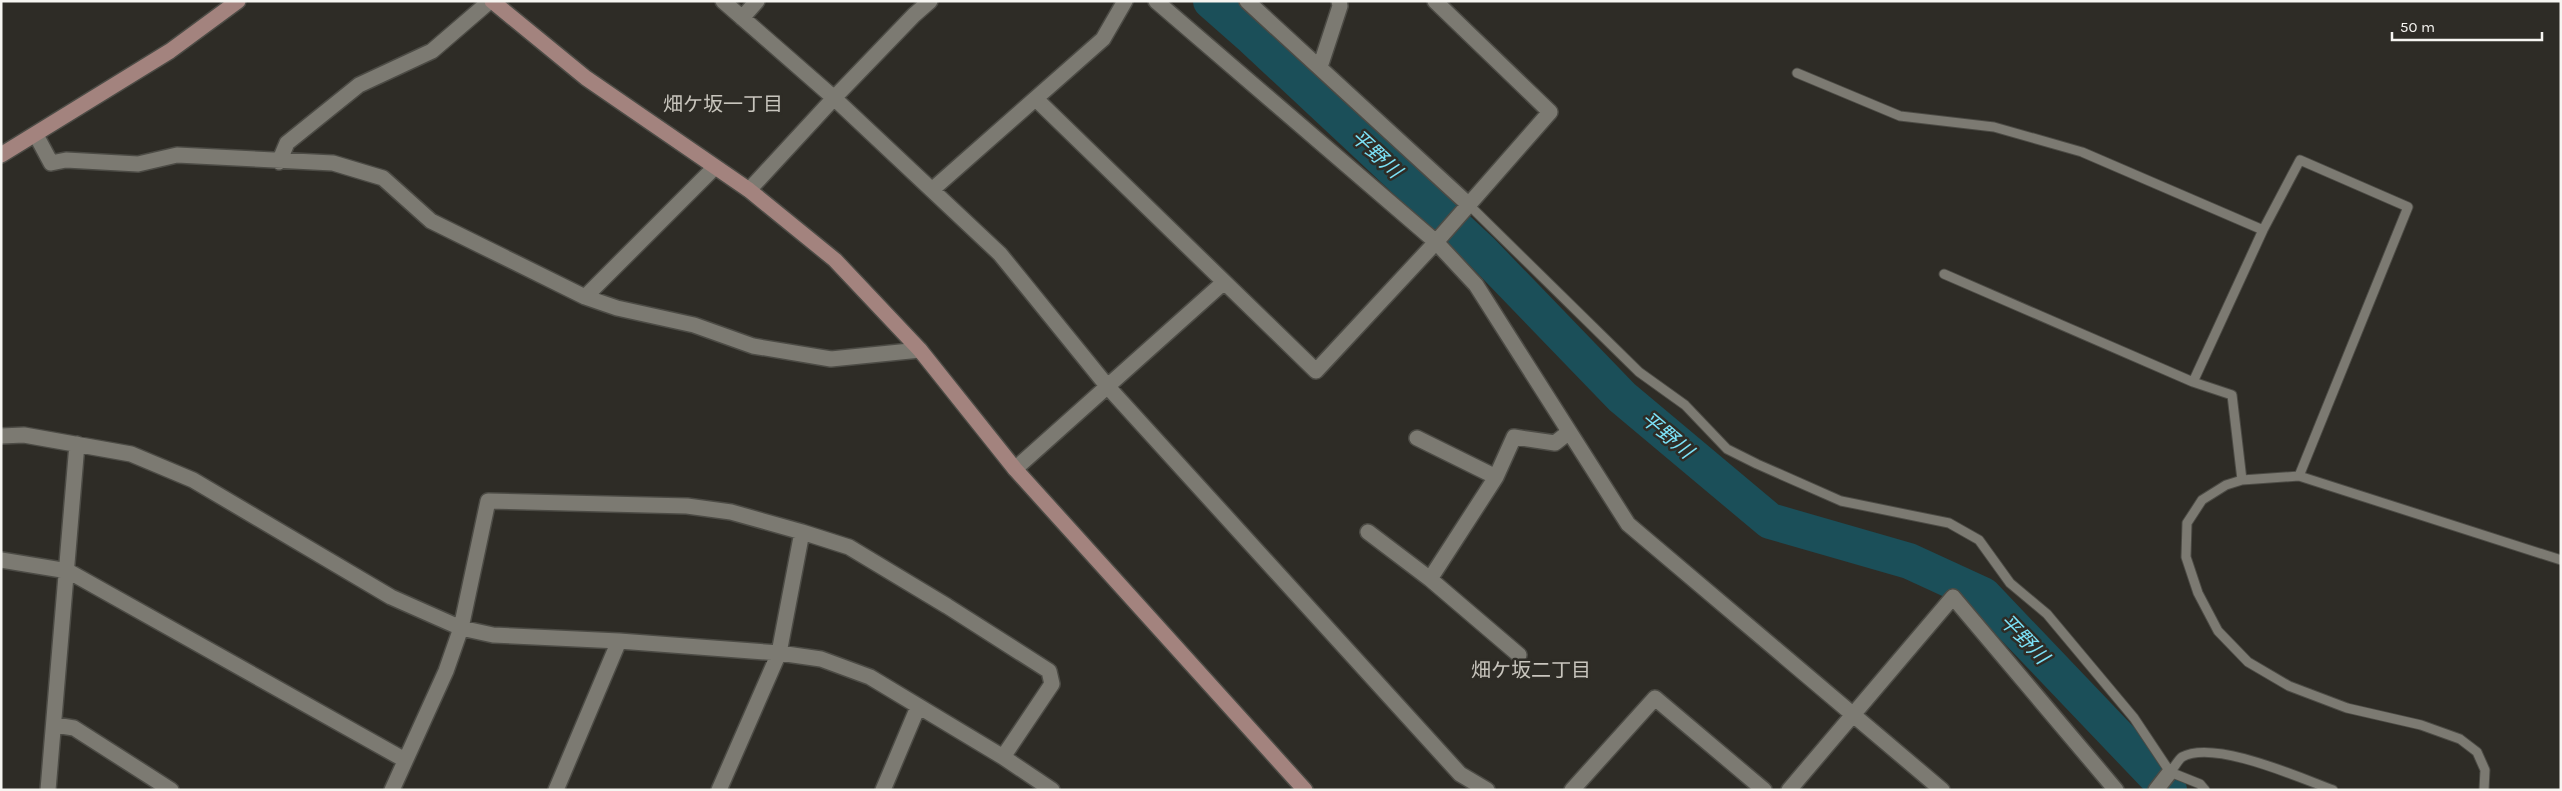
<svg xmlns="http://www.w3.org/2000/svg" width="2562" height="791" font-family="Karla,'Noto Sans JP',sans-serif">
<rect width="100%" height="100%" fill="#2e2c26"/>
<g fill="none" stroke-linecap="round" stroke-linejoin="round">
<path stroke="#1b4f59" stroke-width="36" d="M 1211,1 L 1253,38 L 1482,252 L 1622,397 L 1770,521 L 1909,561 L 1983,595 L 2169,790"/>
<g stroke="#4c4b45" stroke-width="11">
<path id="lane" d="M 1797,73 L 1900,116 L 1994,127 L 2082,152 L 2263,230
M 1469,205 L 1639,372 L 1685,405 L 1727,449 L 1757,464 L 1841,501 L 1949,523 L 1979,540 L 2010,583 L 2047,614 L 2134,718 L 2170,772 L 2200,784 L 2205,790
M 1944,274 L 2193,382 L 2232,395 L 2242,480
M 2193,382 L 2263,230 L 2300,160 L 2408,207 L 2299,476
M 2170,772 C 2174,768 2178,760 2182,757 C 2214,739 2300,778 2333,790
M 2484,790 L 2485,770 L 2477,752 L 2460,739 L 2421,725 L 2347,708 L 2289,686 L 2248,662 L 2218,631 L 2198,593 L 2186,557 L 2187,523 L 2202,500 L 2226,485 L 2242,480 L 2299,476 L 2561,560"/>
</g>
<g stroke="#4c4b45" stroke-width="18">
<path id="street" d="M 723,1 L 834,98 L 1000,254 L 1108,387 L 1460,774 L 1487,790
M 1156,1 L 1436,242 L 1476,285 L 1628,524 L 1942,790
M 1247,1 L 1469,205
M 742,18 L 757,1
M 1320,67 L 1340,6 L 1339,1
M 1036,99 L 1316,371 L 1436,242 L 1550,112 L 1435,1
M 36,135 L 51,163 L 66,160 L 138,164 L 177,155 L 333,163 L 383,178 L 431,221 L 585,297 L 617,308 L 694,325 L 753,346 L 831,359 L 920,350
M 279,162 L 287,143 L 359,85 L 432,51 L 490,1
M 933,189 L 1103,39 L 1125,1
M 749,190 L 834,98 L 914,15 L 930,1
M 585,297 L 714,168
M 1,436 L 24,435 L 131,454 L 193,480 L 391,597 L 461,628 L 493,635 L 619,641 L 779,653 L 821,659 L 870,677 L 1003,757 L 1052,790
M 1417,438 L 1496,477
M 1015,469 L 1223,283
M 1368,532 L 1430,579 L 1519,655
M 1,560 L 68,571 L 405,760
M 1430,579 L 1496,477 L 1514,437 L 1555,443 L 1569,432
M 55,725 L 74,728 L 171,790
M 48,790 L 77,444
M 392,790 L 446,671 L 461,628 L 488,501 L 687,506 L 731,512 L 802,532 L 849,547 L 947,606 L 1049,671 L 1052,684 L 1003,757
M 556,790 L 619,641
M 719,790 L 779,653 L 802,532
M 883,790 L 918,707
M 1572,790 L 1655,698 L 1764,790
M 1789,790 L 1953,597 L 2116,790
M 2156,790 L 2170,772"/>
</g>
<g stroke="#4c4b45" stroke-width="18">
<path id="secondary" d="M 492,1 L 586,78 L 749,190 L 835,260 L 920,350 L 1015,469 L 1305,790
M 1,155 L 170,51 L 238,1"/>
</g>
<use href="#lane" stroke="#7c7a72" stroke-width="9"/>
<use href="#street" stroke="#7c7a72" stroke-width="15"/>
<use href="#secondary" stroke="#a3837e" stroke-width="15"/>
</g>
<g text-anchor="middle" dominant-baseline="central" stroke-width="5" stroke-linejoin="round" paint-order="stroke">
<g font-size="20" fill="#c8c5bd" stroke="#2e2c26">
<text x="723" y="104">畑ケ坂一丁目</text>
<text x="1531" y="670">畑ケ坂二丁目</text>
</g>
<g font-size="20" font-style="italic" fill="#7ce2f8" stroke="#2e2c26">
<text transform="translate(1376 154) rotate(43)">平野川</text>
<text transform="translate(1667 435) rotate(40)">平野川</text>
<text transform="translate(2024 639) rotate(46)">平野川</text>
</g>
</g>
<rect width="2562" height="791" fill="none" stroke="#f6f5f1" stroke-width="5"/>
<path d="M2392 32v8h150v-8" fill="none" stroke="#f6f5f1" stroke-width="2.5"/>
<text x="2400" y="32" font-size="15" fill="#f6f5f1" stroke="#2e2c26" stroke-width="4" paint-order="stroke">50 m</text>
</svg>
